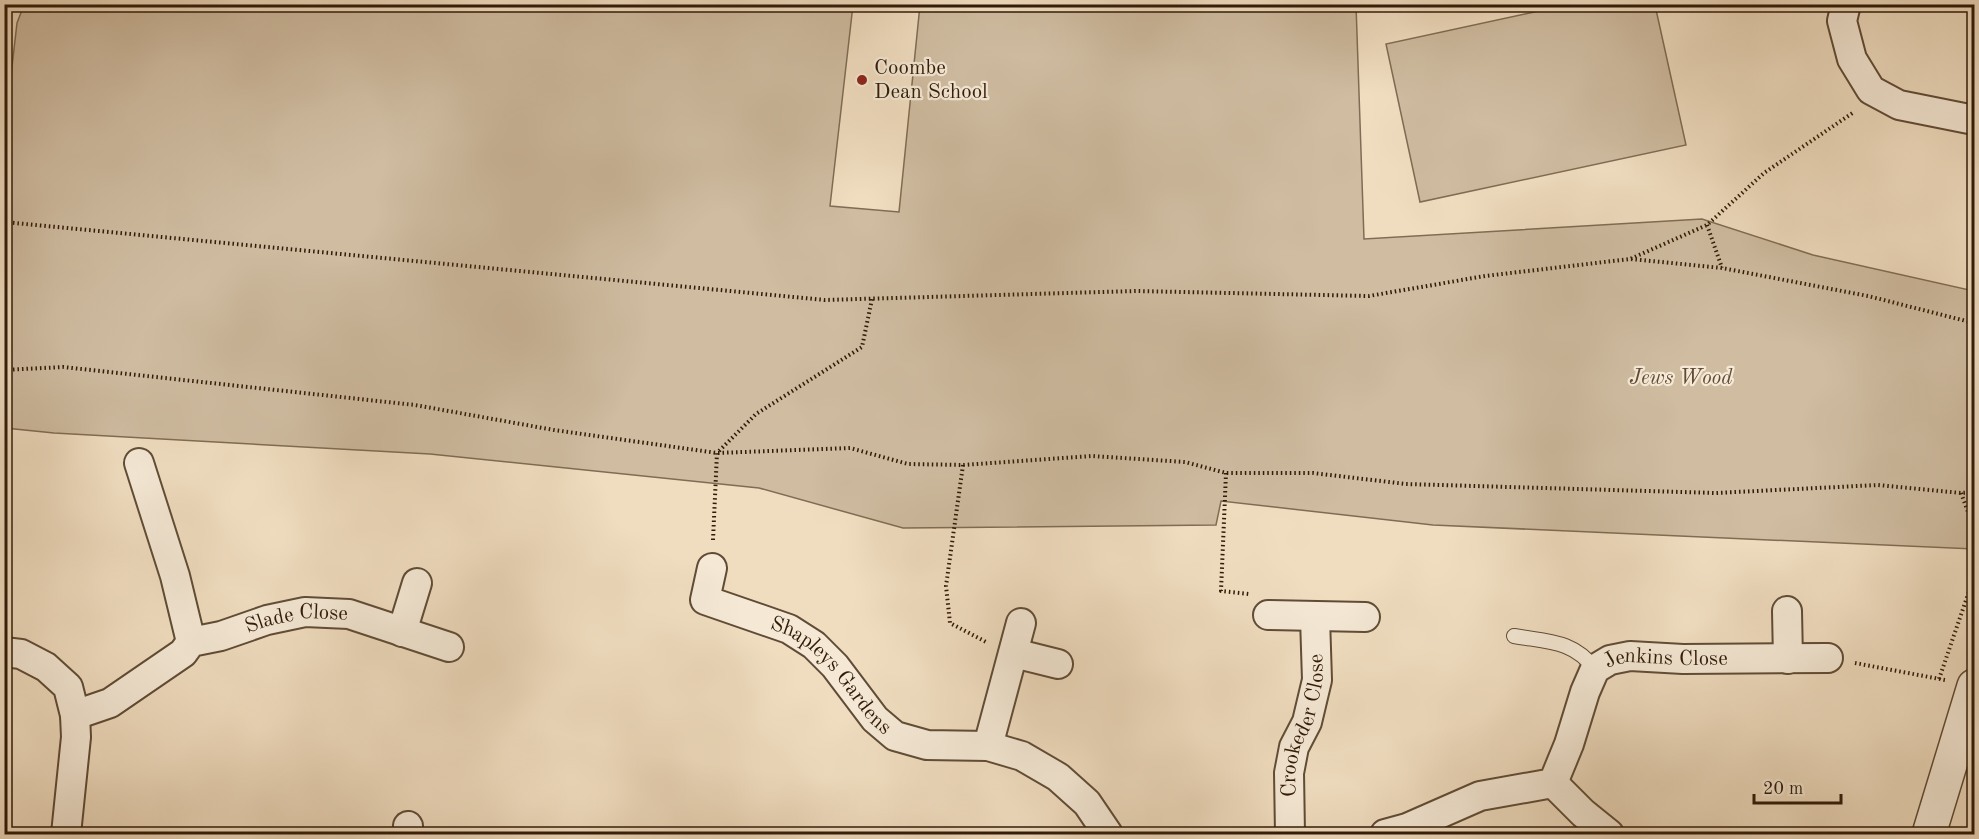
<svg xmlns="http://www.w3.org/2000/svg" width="1979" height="839" font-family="'Old Standard TT',serif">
<rect width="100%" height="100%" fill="#f0ddc0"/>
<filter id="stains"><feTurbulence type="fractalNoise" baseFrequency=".00333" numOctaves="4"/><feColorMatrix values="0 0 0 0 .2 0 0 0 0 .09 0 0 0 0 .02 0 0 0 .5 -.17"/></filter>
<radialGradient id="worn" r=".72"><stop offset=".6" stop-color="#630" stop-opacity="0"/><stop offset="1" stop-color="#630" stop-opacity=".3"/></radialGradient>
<path fill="#cfbca1" stroke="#806c54" stroke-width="1.5" d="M 1571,4 L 1655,5 L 1686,145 L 1420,202 L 1386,44 Z
M 24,5 L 853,5 L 830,206 L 899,212 L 920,5 L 1356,5 L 1364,239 L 1702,219 L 1813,255 L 1974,291 L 1974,549 L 1433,525 L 1221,501 L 1216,525 L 903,528 L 759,488 L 430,454 L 54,433 L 5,428 L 4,136 L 17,23 Z"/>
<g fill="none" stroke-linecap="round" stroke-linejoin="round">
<g stroke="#604c36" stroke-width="16">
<path id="service" d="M 1514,636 C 1548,642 1573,640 1595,669"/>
</g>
<g stroke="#604c36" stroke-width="32">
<g id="minor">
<path d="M 1846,4 L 1842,21 L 1852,59 L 1871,90 L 1899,105 L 1974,120"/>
<path d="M 139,463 L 175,576 L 191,642"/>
<path id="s1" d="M 712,568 L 705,600 L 789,629 L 814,645 L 835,666 L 875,719 L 895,736 L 927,745 L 988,746 L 1022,756 L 1058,777 L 1087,803 L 1108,834"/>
<path d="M 1787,611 L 1788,659"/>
<path d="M 1268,615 L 1365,617"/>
<path d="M 402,632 L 417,583"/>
<path d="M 4,652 L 21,654 L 46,667 L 68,687 L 75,715 L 76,737 L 66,834"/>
<path d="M 1014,653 L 1058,664"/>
<path id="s2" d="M 75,715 L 110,703 L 183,653 L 191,642 L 221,636 L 267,620 L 305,612 L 349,614 L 449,647"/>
<path d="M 988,746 L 1021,623"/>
<path d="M 1553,783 L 1583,813 L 1609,834"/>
<path d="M 407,834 L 408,826"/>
<path id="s3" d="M 1290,834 L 1289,773 L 1294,747 L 1307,722 L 1317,680 L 1315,618"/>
<path id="s4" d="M 1385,834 L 1407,828 L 1480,796 L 1553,783 L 1569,744 L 1585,692 L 1595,669 L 1610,660 L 1630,656 L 1683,659 L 1828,658"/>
</g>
</g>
<g stroke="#604c36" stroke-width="36">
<path id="tertiary" d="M 1929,834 L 1974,686"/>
</g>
<path stroke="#301b08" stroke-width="4" stroke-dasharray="1.5 3" stroke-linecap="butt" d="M 4,109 L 8,108
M 4,222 L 825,300 L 1136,291 L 1369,296 L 1485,276 L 1630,259 L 1707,225 L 1764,173 L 1854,112
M 1707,225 L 1722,268
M 1631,259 L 1722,268 L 1868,296 L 1974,323
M 4,370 L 63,367 L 415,405 L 554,430 L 717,453 L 850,448 L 908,464 L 963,465 L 1092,456 L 1185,462 L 1226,473 L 1313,473 L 1406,484 L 1716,493 L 1878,485 L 1961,493 L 1974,492
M 963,465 L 946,586 L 950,623 L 988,643
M 1226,473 L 1221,591 L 1249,594
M 1961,493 L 1974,528
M 713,540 L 717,453 L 756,414 L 862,347 L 872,299
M 1855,663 L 1945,680
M 1939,679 L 1974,577"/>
<use href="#service" stroke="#f5e9d6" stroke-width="14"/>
<use href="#minor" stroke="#f5e9d6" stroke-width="28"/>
<use href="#tertiary" stroke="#f5e9d6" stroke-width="33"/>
</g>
<circle fill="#8f2418" stroke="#f5e9d6" stroke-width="2" cx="862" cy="80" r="6"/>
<g text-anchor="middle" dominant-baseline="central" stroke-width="4.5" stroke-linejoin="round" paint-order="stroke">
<g font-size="21" fill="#301b08" stroke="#f5e9d6" text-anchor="start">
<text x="874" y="68">Coombe<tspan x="874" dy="24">Dean School</tspan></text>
</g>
<g font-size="21" font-style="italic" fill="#604b36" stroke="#f5e9d6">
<text x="1681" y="378">Jews Wood</text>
</g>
<g font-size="21" fill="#301b08" stroke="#f5e9d6">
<text stroke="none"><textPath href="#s2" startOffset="248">Slade Close</textPath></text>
<text stroke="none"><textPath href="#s4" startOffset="372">Jenkins Close</textPath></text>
<text stroke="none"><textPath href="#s1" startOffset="184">Shapleys Gardens</textPath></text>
<text stroke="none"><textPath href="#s3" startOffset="111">Crookeder Close</textPath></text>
</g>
</g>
<rect width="1979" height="839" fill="none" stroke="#f0ddc0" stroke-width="24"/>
<rect x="6" y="6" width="1967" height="827" fill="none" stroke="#301b08" stroke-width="3"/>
<rect x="12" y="12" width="1955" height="815" fill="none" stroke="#301b08" stroke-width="1.5"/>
<path d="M1754 794v9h87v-9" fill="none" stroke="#301b08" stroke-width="3"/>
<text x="1763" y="794" font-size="18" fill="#301b08" stroke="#f5e9d6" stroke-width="4.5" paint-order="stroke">20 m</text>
<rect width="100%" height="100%" filter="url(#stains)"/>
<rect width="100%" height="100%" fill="url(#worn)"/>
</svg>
